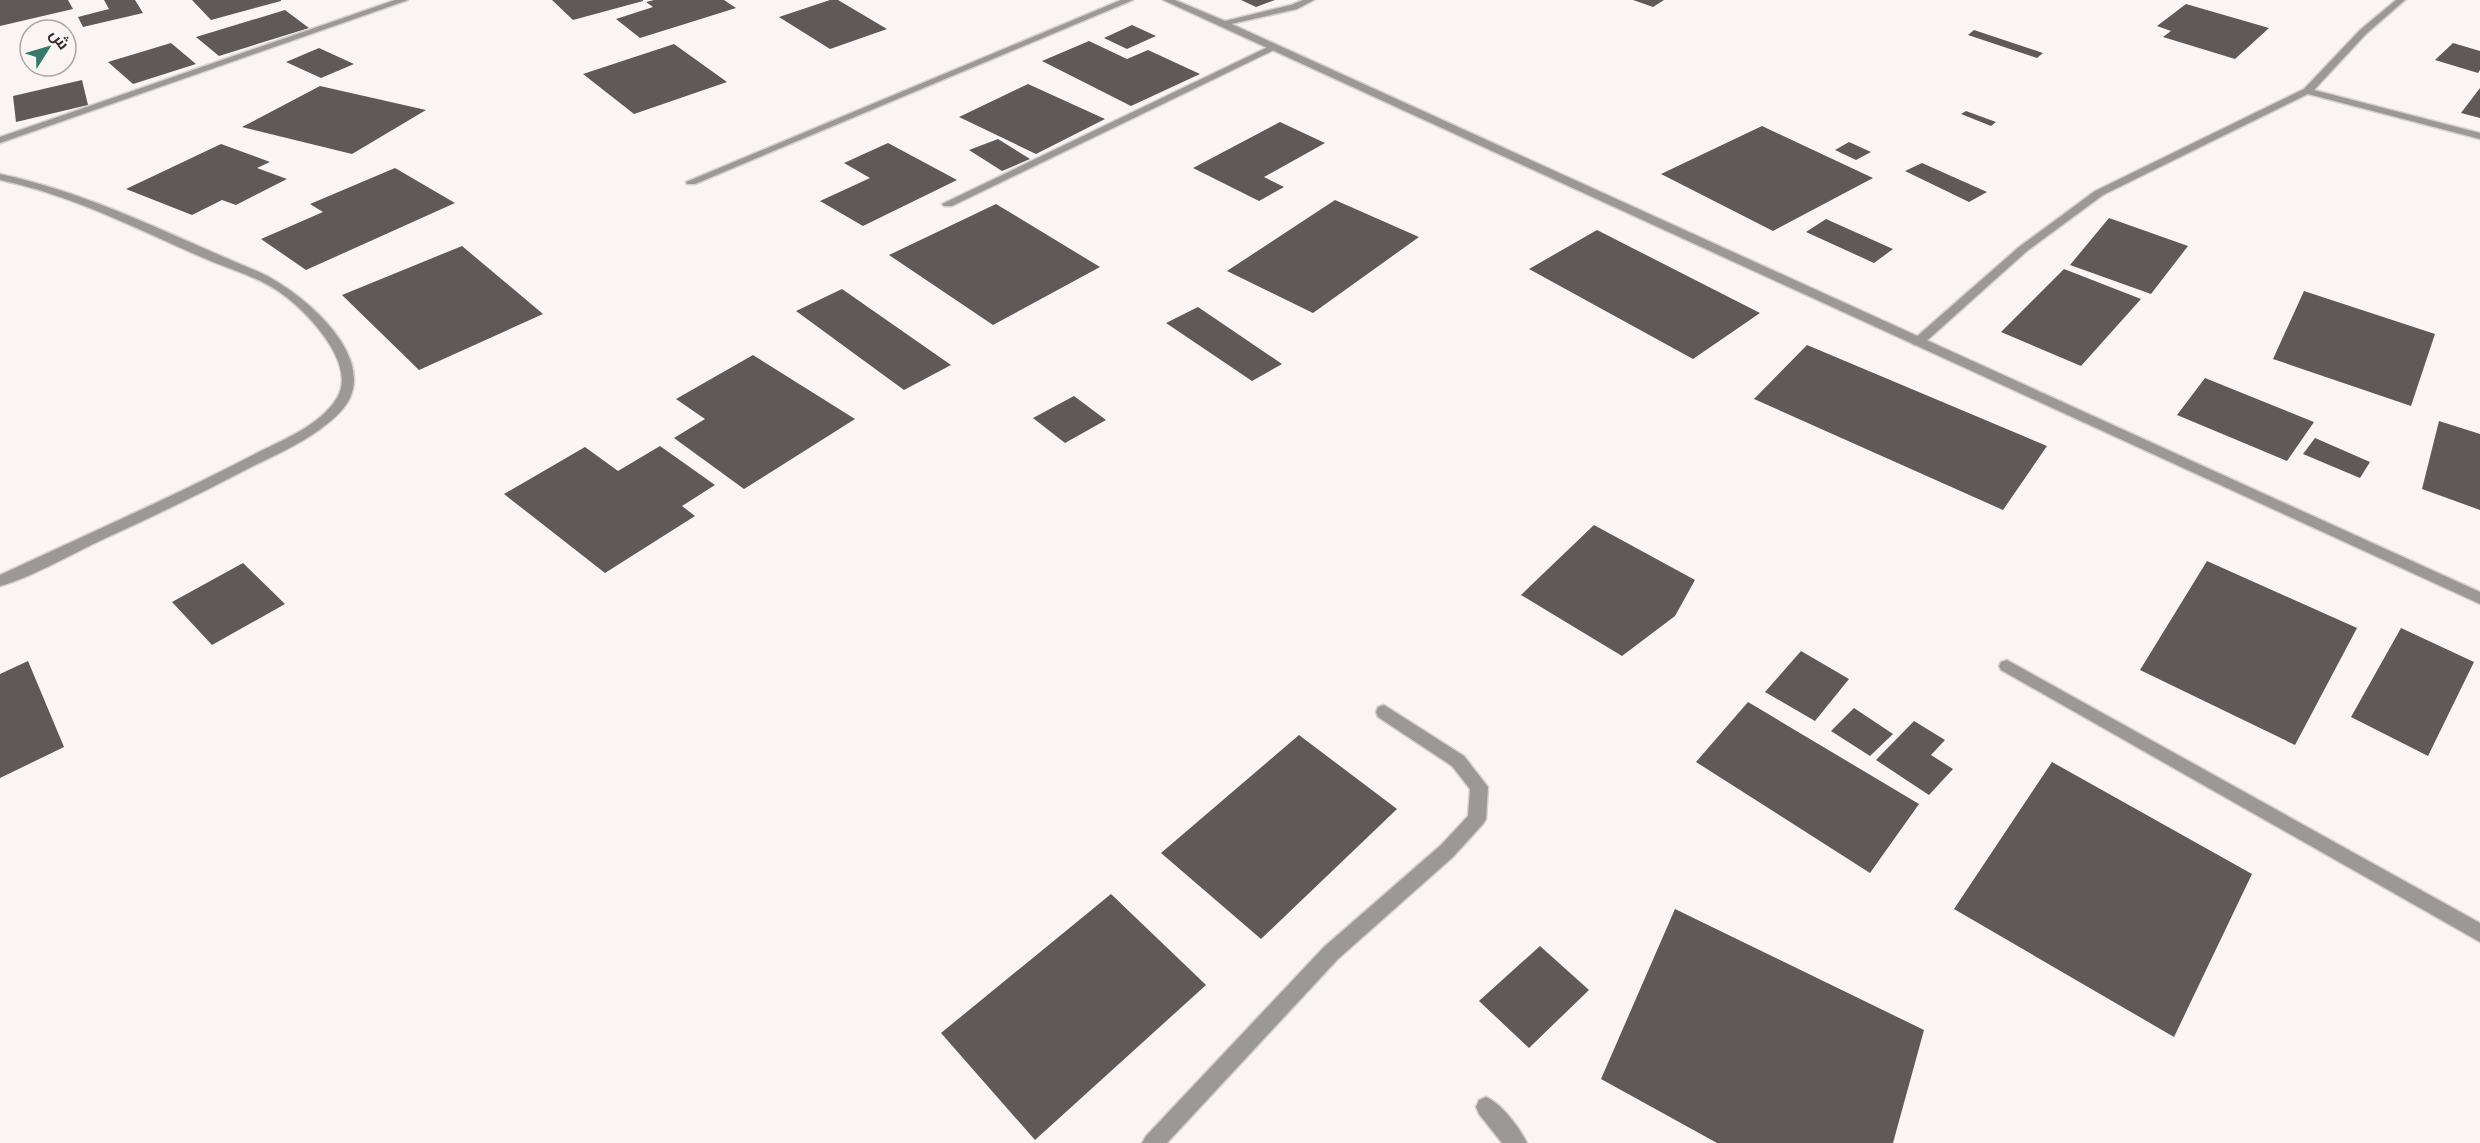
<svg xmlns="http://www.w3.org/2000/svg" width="2480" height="1143" font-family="'Work Sans',Cairo,sans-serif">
<rect width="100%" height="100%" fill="#faf4f3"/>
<path fill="#5f5a59" d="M 0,0 L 68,0 L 73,9 L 0,26 Z
M 104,0 L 135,0 L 143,13 L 83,27 L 78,17 L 109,9 Z
M 192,0 L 281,0 L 281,1 L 211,20 Z
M 552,0 L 643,0 L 643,1 L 573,20 Z
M 654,0 L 724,0 L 736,8 L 640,38 L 616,19 L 653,7 L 646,2 Z
M 830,0 L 838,0 L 887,29 L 830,49 L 779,17 Z
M 1241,0 L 1275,0 L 1256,7 Z
M 1633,0 L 1664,0 L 1653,7 Z
M 2186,4 L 2269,28 L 2235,59 L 2163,37 L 2171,31 L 2157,26 Z
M 285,10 L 309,28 L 219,56 L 196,37 Z
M 1132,25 L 1156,36 L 1127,49 L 1104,38 Z
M 1974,30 L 2043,53 L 2037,58 L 1968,35 Z
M 1089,41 L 1127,59 L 1148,50 L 1200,74 L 1131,106 L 1042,61 Z
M 171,43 L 196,64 L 133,84 L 108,62 Z
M 2453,43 L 2480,51 L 2480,70 L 2478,73 L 2435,60 Z
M 674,44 L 727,82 L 634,114 L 583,74 Z
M 319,48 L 354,64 L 321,78 L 286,62 Z
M 82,80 L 88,105 L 16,122 L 13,96 Z
M 1028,84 L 1105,119 L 1036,154 L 959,117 Z
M 320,86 L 426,110 L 352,154 L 242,127 Z
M 2480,88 L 2480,118 L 2461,113 Z
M 1966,111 L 1996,122 L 1991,126 L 1961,114 Z
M 1280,122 L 1325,143 L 1264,177 L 1284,187 L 1259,201 L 1193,168 Z
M 1762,126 L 1873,178 L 1773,231 L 1661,174 Z
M 998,139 L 1030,159 L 1002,171 L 969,150 Z
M 1849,142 L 1871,152 L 1856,160 L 1835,150 Z
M 888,143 L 957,180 L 863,226 L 820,201 L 870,178 L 844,163 Z
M 221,144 L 270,162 L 257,168 L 287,179 L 236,205 L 222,200 L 192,215 L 126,189 Z
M 1922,163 L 1987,192 L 1969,202 L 1905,171 Z
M 395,168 L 455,203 L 306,270 L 261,239 L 323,212 L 310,204 Z
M 1335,200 L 1419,237 L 1313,313 L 1227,271 Z
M 996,204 L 1100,267 L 993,325 L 889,255 Z
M 2109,218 L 2188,246 L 2151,294 L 2070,265 Z
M 1826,219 L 1893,249 L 1874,263 L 1806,232 Z
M 1597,230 L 1760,313 L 1693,359 L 1529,269 Z
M 462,246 L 543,314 L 419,370 L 342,295 Z
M 2064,269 L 2141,299 L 2081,366 L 2001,332 Z
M 842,289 L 951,365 L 904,390 L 796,311 Z
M 2304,291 L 2435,334 L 2411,406 L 2273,359 Z
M 1198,307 L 1282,364 L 1252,381 L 1166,323 Z
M 1807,345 L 2047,446 L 2003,510 L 1754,399 Z
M 753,355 L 855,419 L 744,489 L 674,438 L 705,419 L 676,399 Z
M 2205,378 L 2314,422 L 2287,461 L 2177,415 Z
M 1074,396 L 1106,420 L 1065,443 L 1033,418 Z
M 2439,421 L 2480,434 L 2480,510 L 2422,489 Z
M 2315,438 L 2370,462 L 2360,478 L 2303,454 Z
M 660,446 L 715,485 L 682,506 L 695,516 L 605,573 L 504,494 L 585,447 L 618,471 Z
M 1594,525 L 1695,580 L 1675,616 L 1622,656 L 1521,595 Z
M 2207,561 L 2357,628 L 2295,745 L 2140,670 Z
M 243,563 L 285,604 L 212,645 L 172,602 Z
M 2401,628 L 2474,662 L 2428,756 L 2351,717 Z
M 1801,651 L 1849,679 L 1815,721 L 1765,692 Z
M 28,661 L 64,747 L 0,778 L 0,674 Z
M 1748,702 L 1919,804 L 1870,873 L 1696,762 Z
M 1854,708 L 1893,734 L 1870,756 L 1831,731 Z
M 1914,721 L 1945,740 L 1931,755 L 1953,769 L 1929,795 L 1876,760 Z
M 1299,735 L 1397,809 L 1261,939 L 1161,853 Z
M 2052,762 L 2252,874 L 2174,1037 L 1954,909 Z
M 1111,894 L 1206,985 L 1035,1140 L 941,1033 Z
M 1675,909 L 1924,1030 L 1893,1143 L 1717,1143 L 1601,1079 Z
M 1540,946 L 1589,990 L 1529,1048 L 1479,1001 Z"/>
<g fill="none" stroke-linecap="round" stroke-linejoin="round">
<g stroke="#d6d1d0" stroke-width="3">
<path id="minor" d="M 395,0 L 408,0 L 0,143 L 0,137 Z
M 1121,0 L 1133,0 L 695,184 L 687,184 L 686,182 Z
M 1303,0 L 1314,0 L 1297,9 L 1222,26 L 1217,23 L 1291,5 Z
M 2396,0 L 2405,0 L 2366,34 L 2314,90 L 2480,133 L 2480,139 L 2308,94 L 2103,195 L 2027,251 L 1922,345 L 1914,345 L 1912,342 L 1914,339 L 2019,247 L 2095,191 L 2304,89 L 2360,30 Z
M 1270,46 L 1278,48 L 952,206 L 944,206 L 942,204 Z
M 0,174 C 91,193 174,237 259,272 C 297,289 372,349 350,398 C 344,411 330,422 319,430 C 298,445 274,456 251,467 C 204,492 156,515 108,537 C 75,552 33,577 0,586 L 0,575 C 85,535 171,498 255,454 C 282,440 320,426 337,398 C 358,363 305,309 278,291 C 254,275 225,268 199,256 C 133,227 71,195 0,180 Z
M 2007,660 L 2480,923 L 2480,942 L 2001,670 L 1999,666 L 2001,662 Z
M 1384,705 L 1464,756 L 1488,787 L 1486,819 L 1483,824 L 1453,857 L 1338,959 L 1167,1143 L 1142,1143 L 1146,1136 L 1324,947 L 1441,845 L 1468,816 L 1470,789 L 1452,766 L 1378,717 L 1376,712 L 1378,707 Z
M 1486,1097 C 1501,1103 1520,1128 1527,1143 L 1502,1143 L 1479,1114 L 1476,1107 L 1479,1100 Z"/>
</g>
<g stroke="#d6d1d0" stroke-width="3">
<path id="tertiary" d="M 1163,0 L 1175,0 L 1225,21 L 2480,592 L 2480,604 Z"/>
</g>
<use href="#minor" fill="#9b9898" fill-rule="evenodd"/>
<use href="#tertiary" fill="#9b9898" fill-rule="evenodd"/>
</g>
<g transform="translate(48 48) rotate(53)"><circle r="28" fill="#faf4f3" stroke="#aaa6a5" stroke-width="1.5"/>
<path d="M0-4.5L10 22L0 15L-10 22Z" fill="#367a6d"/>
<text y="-9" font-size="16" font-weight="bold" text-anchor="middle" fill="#333030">ش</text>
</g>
</svg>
